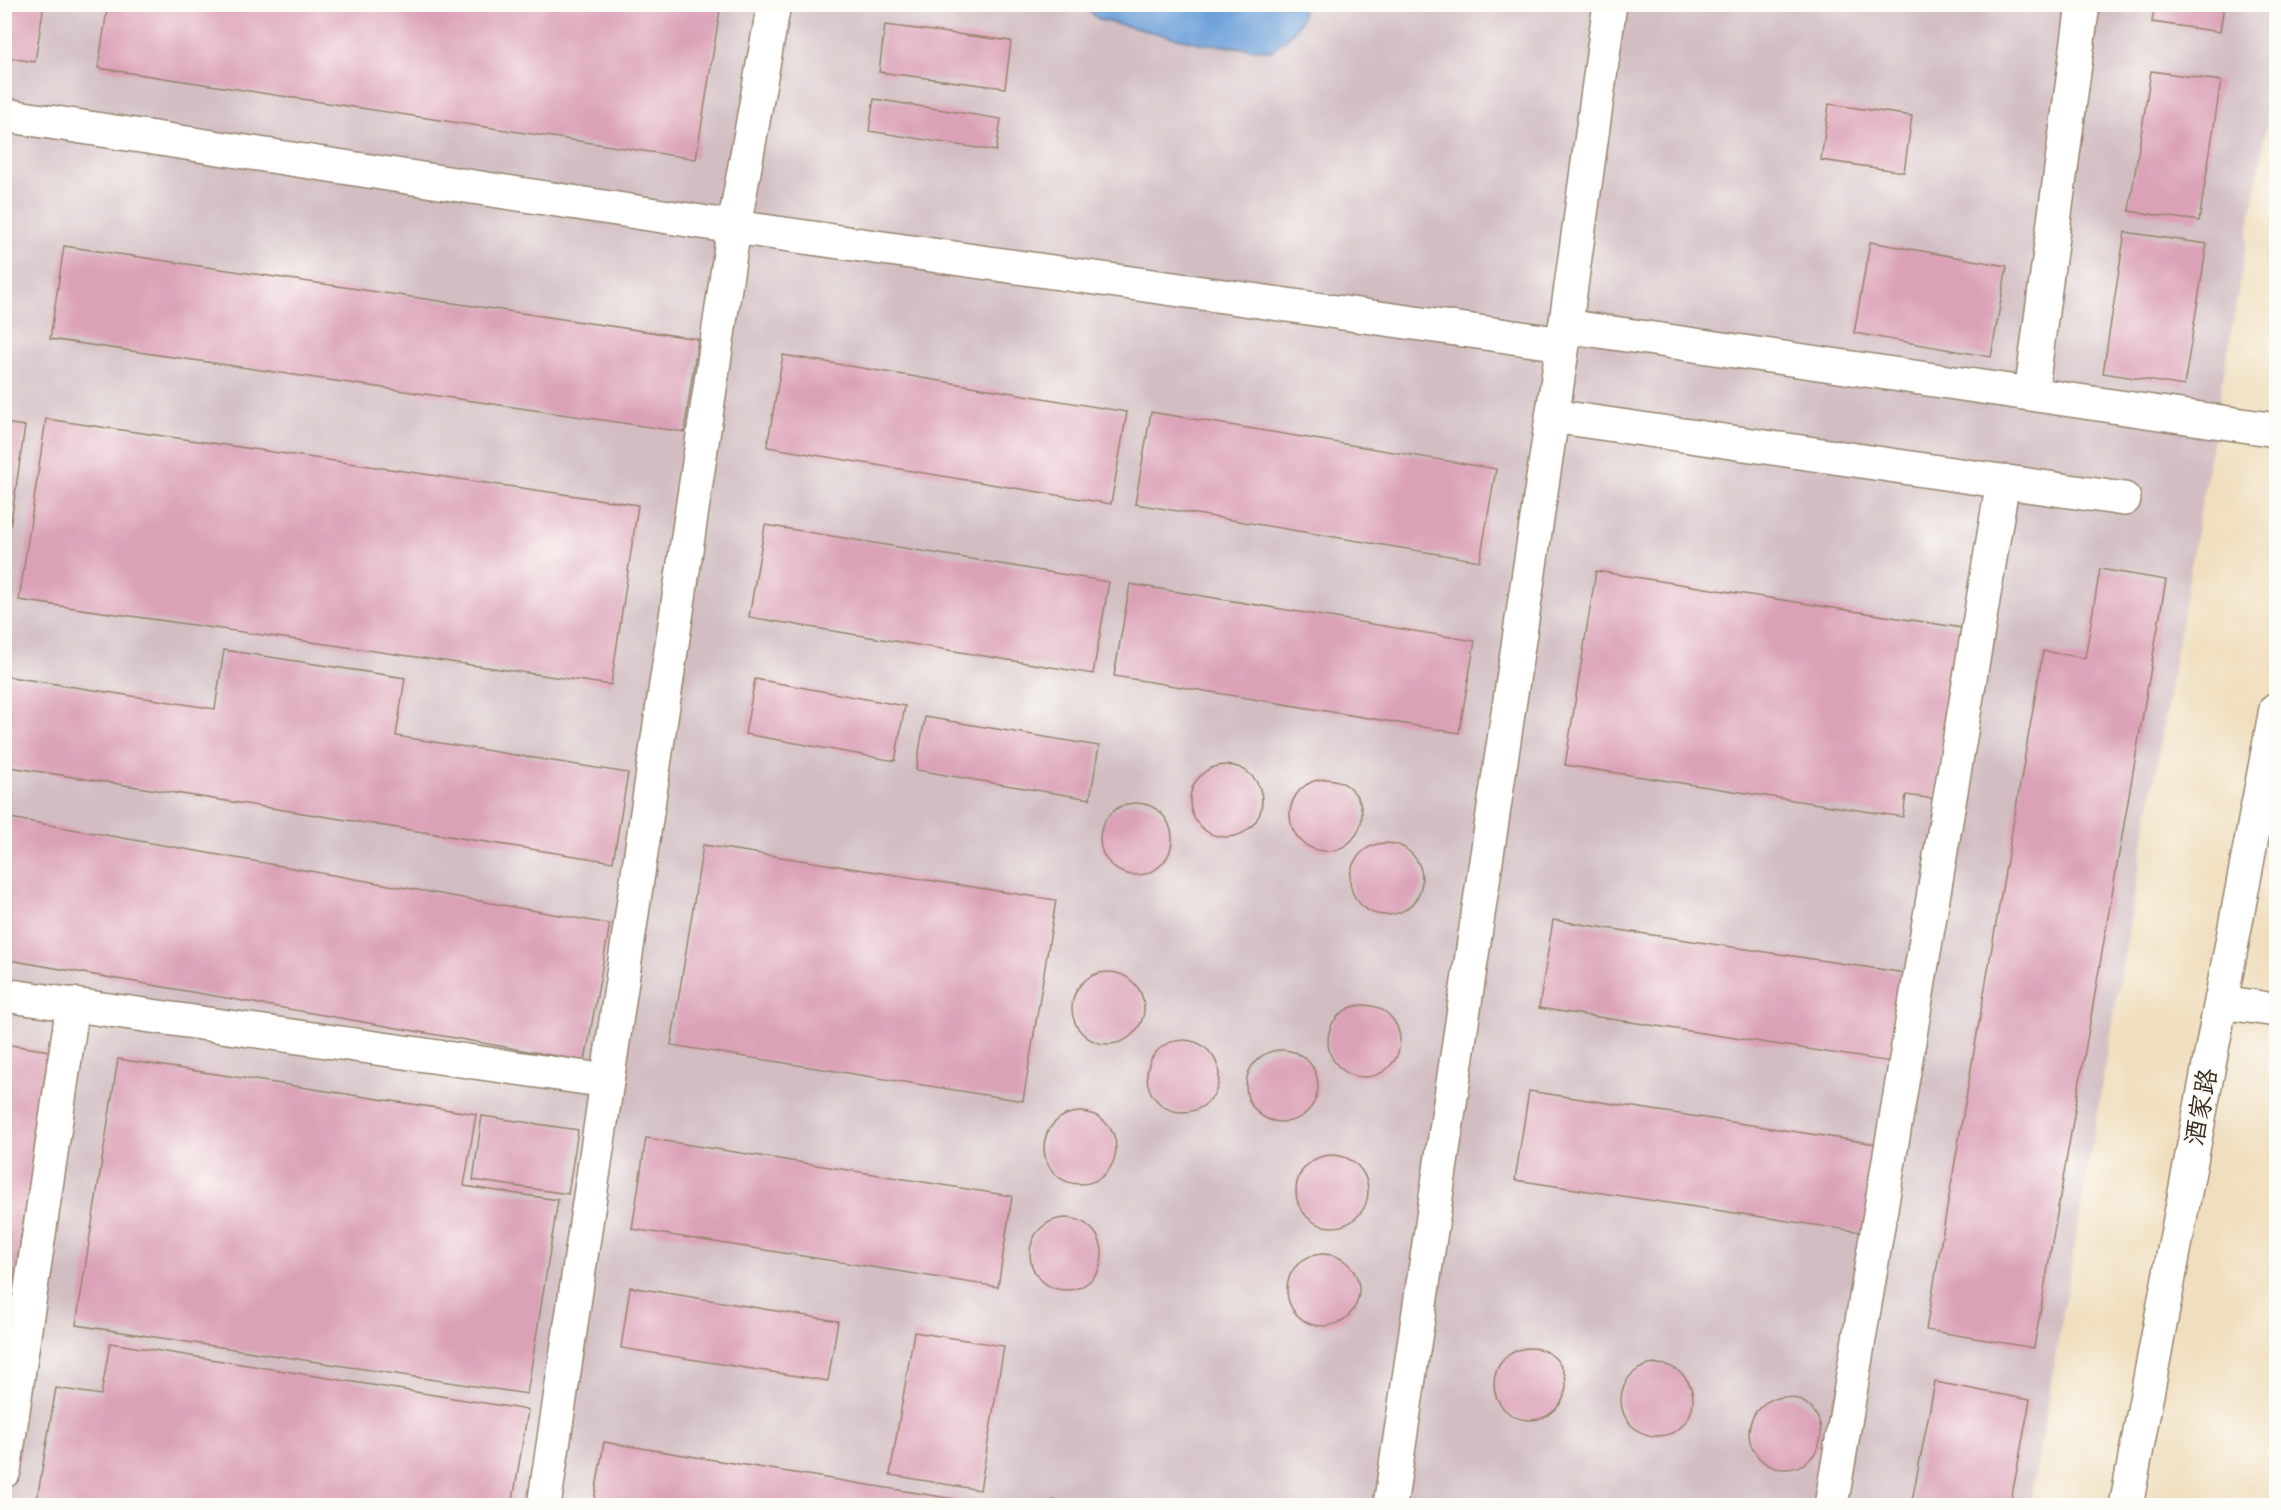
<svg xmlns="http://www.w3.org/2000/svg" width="2281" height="1510" font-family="Caveat,'LXGW WenKai TC',sans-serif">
<rect width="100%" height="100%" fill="#fdfcf7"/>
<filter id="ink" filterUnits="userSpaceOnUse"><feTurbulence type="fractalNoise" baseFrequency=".0167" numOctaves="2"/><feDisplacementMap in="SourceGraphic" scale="12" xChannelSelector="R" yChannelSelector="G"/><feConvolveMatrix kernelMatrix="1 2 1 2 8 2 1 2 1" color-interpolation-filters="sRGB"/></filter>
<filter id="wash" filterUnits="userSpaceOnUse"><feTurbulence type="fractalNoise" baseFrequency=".008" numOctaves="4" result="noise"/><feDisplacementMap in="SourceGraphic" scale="24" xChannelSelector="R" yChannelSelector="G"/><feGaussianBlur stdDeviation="1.35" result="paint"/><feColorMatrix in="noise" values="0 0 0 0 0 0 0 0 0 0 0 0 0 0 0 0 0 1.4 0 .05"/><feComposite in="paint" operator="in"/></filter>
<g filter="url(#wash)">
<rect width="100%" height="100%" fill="#f0dfbf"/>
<path fill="#d2bec2" d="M 5,5 L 2276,5 L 2276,70 L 2030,1505 L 5,1506 Z"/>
<path fill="#6fa2da" stroke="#55667c" stroke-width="1.5" d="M 1303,5 C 1303,29 1288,37 1271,51 L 1199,43 L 1100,20 L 1081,5 Z"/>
<g id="blocks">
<path fill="#dba1b7" d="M 4,4 L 44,4 L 35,62 L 4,57 Z
M 108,4 L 721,4 L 696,159 L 98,68 Z
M 2155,4 L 2224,4 L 2220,32 L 2152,22 Z
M 885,25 L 1011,41 L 1005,88 L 879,72 Z
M 2151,71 L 2221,81 L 2199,221 L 2129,211 Z
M 874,99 L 1001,119 L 996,151 L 869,131 Z
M 1829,104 L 1912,116 L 1904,172 L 1821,160 Z
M 2125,232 L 2207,244 L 2184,386 L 2103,373 Z
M 1870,242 L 2007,266 L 1991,357 L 1854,333 Z
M 64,246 L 698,339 L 684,432 L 50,339 Z
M 783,355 L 1127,412 L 1111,504 L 767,447 Z
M 1151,412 L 1496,469 L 1480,561 L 1135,504 Z
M 46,419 L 638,505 L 611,685 L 19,600 Z
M 4,423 L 25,426 L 6,556 L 4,555 Z
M 765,525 L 1109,582 L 1093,674 L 749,617 Z
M 2100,569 L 2166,580 L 2034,1348 L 1926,1330 L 2043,651 L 2085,658 Z
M 1596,571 L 1962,628 L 1935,799 L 1906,795 L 1903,817 L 1565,765 Z
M 1130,584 L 1475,641 L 1459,733 L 1114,676 Z
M 224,650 L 405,678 L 396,736 L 628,773 L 613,862 L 4,766 L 4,676 L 215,709 Z
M 755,679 L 905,706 L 895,761 L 745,734 Z
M 925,717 L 1099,746 L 1090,799 L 916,770 Z
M1190 801a36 36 0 1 1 72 0a36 36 0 1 1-72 0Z
M1290 815a36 36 0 1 1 72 0a36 36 0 1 1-72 0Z
M1100 839a36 36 0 1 1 72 0a36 36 0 1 1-72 0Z
M 4,817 L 610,924 L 585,1061 L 4,959 Z
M1350 879a36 36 0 1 1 72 0a36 36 0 1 1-72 0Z
M 703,845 L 1056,900 L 1023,1101 L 671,1045 Z
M 1553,920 L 1905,973 L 1891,1062 L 1539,1008 Z
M1072 1008a36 36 0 1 1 72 0a36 36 0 1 1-72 0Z
M1328 1041a36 36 0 1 1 72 0a36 36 0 1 1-72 0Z
M1147 1076a36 36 0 1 1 72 0a36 36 0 1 1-72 0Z
M 4,1044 L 50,1051 L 11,1302 L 4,1301 Z
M1246 1086a36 36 0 1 1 72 0a36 36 0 1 1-72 0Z
M 118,1059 L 476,1114 L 464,1186 L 558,1200 L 527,1394 L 76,1325 Z
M 1529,1091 L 1882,1145 L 1868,1233 L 1515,1180 Z
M1044 1148a36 36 0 1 1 72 0a36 36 0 1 1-72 0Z
M 482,1116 L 578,1130 L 568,1194 L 473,1180 Z
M 646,1138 L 1012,1196 L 998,1287 L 632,1229 Z
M1296 1191a36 36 0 1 1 72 0a36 36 0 1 1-72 0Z
M1030 1254a36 36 0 1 1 72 0a36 36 0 1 1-72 0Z
M1287 1290a36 36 0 1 1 72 0a36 36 0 1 1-72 0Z
M 630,1287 L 838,1321 L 828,1381 L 621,1348 Z
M 4,1315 L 13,1316 L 4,1363 Z
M 914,1332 L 1004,1346 L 980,1490 L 890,1475 Z
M 110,1343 L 528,1410 L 512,1506 L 36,1505 L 56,1388 L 101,1395 Z
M1494 1384a36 36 0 1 1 72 0a36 36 0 1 1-72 0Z
M1621 1400a36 36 0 1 1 72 0a36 36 0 1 1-72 0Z
M 1935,1382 L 2030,1400 L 2010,1506 L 1911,1506 Z
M1749 1433a36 36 0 1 1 72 0a36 36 0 1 1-72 0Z
M 604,1442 L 985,1504 L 984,1506 L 593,1506 Z
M 1053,1500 L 1075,1504 L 1075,1506 L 1052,1506 Z"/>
</g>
</g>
<g filter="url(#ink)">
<use href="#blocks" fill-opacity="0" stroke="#96846e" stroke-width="1.5"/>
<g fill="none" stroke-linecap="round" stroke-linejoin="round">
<g stroke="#96846e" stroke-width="36">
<path id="minor" d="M 4,115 L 734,227 L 1563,344
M 1565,326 L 2276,430
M 2031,394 L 2083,4
M 1552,416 L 2124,499
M 4,995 L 607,1081
M 2221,1002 L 2276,1010
M 4,1471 L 73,1004
M 544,1506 L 734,227 L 774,4
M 1390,1506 L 1563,344 L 1610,4
M 1831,1506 L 2003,481
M 2126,1506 L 2276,709"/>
</g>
<use href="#minor" stroke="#fff" stroke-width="33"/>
</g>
</g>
<g text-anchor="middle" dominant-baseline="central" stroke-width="4.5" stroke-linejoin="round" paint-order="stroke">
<g font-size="26" fill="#3b2a1e" stroke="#fdfcf7">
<text transform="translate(2201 1107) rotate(-79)">酒家路</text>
</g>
</g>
<rect width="2281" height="1510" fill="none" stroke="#fdfcf7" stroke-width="24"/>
</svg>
